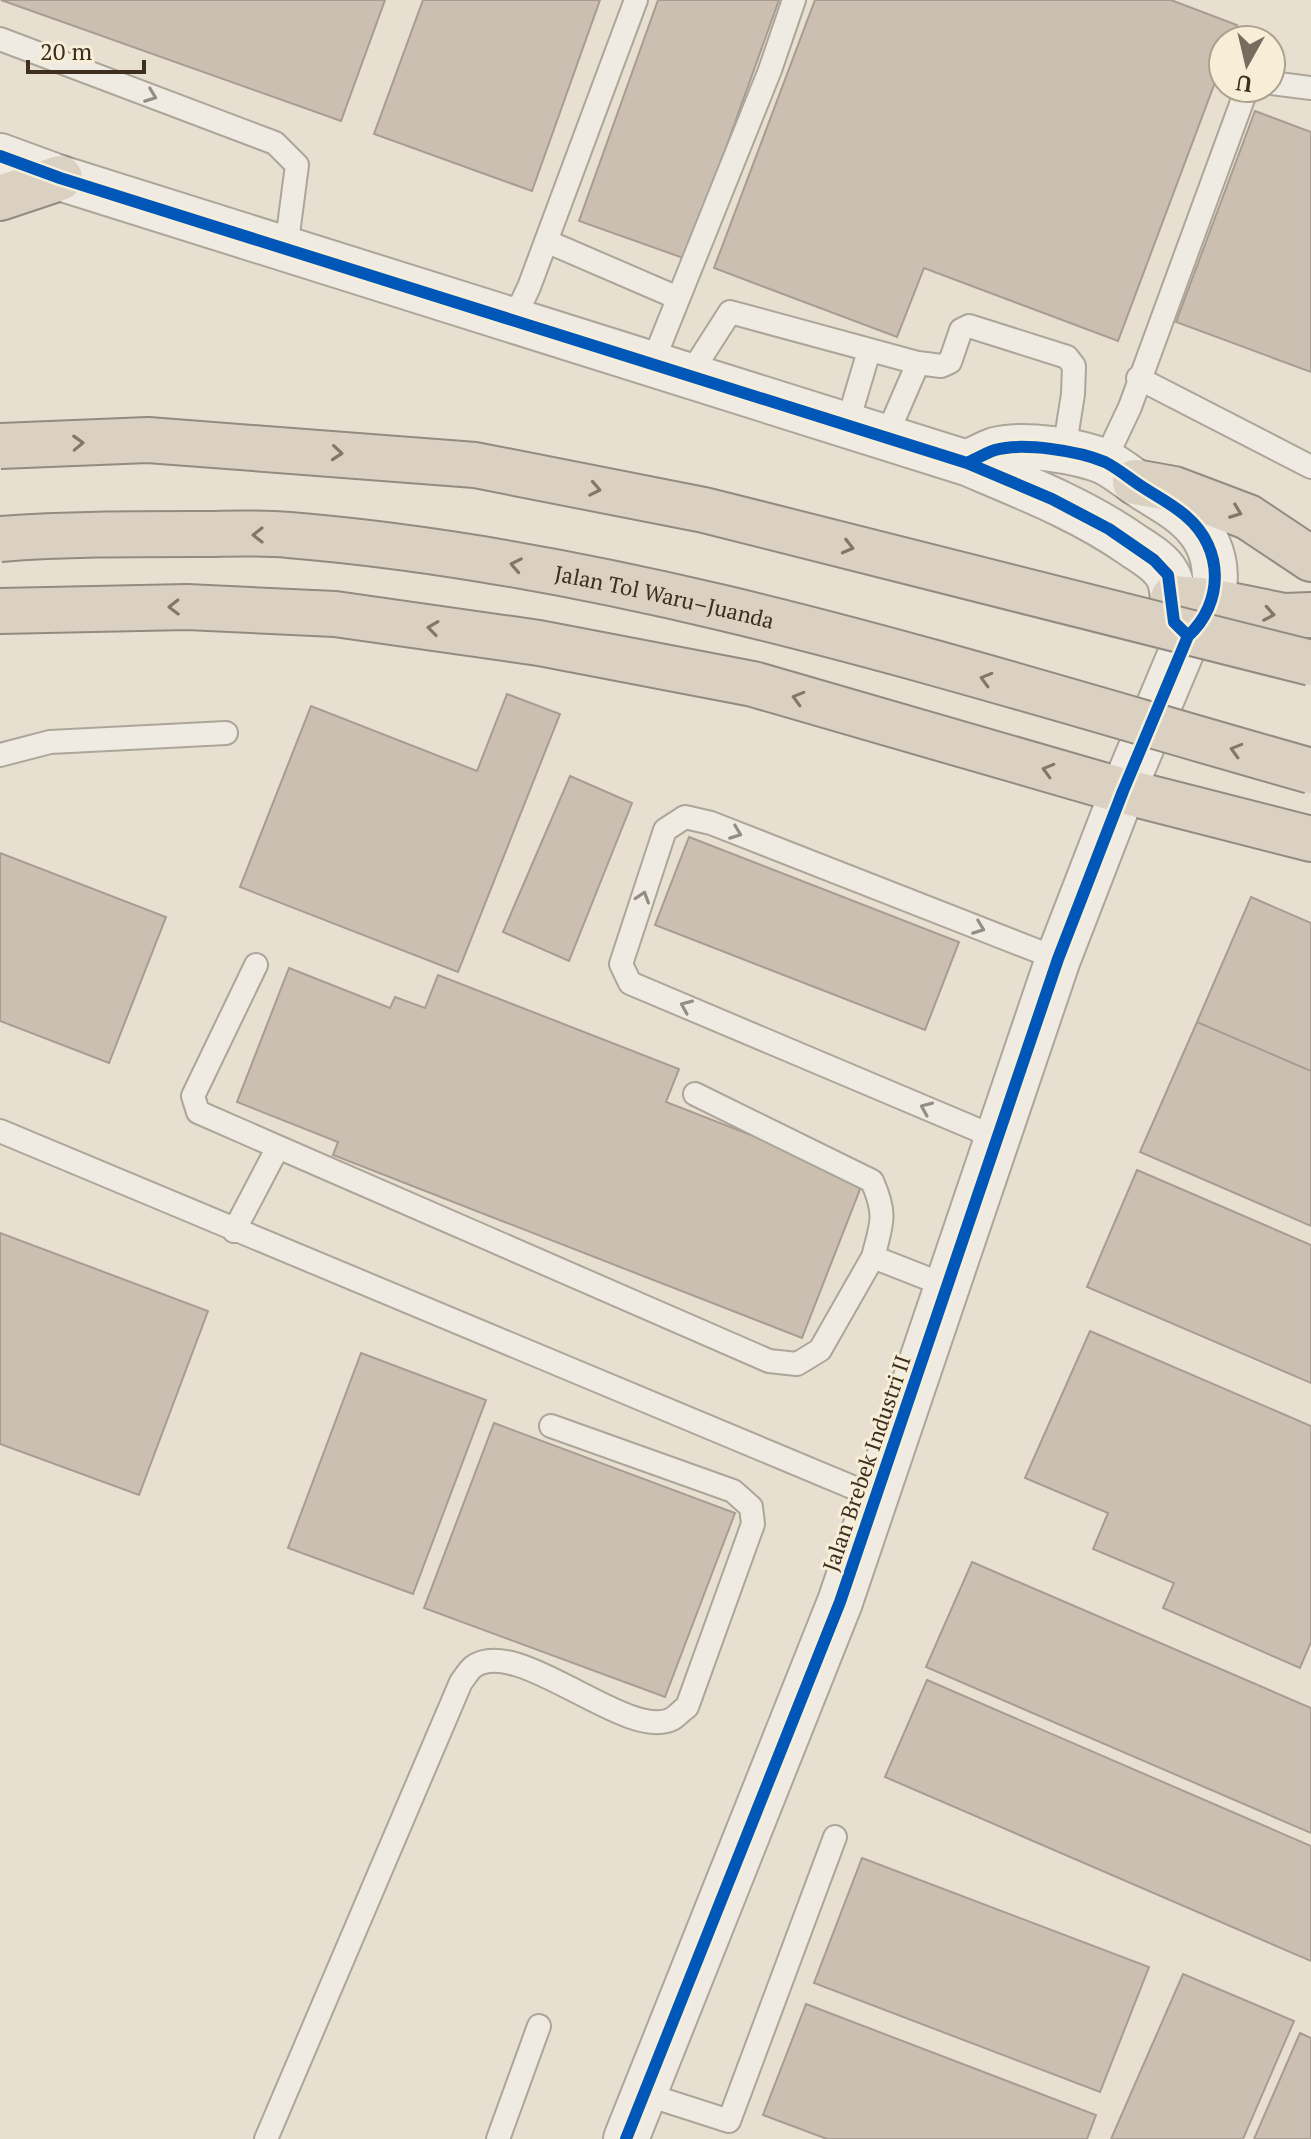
<svg xmlns="http://www.w3.org/2000/svg" width="1311" height="2139" font-family="'PT Serif',serif">
<rect width="100%" height="100%" fill="#e7e0d1"/>
<path fill="#cbbfb2" stroke="#a89c90" stroke-width="2" d="M 1,0 L 385,0 L 341,121 Z
M 423,0 L 600,0 L 532,191 L 374,134 Z
M 658,0 L 779,0 L 686,259 L 579,221 Z
M 815,0 L 1171,0 L 1237,25 L 1231,40 L 1223,40 L 1223,61 L 1118,341 L 924,268 L 897,337 L 714,268 Z
M 1255,111 L 1311,132 L 1311,372 L 1176,322 Z
M 507,694 L 560,714 L 458,972 L 240,887 L 311,706 L 477,771 Z
M 570,776 L 632,803 L 569,961 L 503,932 Z
M 689,837 L 959,942 L 925,1030 L 655,925 Z
M 0,853 L 166,917 L 109,1063 L 0,1021 Z
M 1251,897 L 1311,923 L 1311,1071 L 1197,1022 Z
M 289,968 L 390,1008 L 395,997 L 425,1008 L 438,975 L 679,1069 L 666,1102 L 864,1179 L 802,1338 L 333,1155 L 338,1142 L 237,1102 Z
M 1197,1022 L 1311,1071 L 1311,1226 L 1140,1152 Z
M 1137,1170 L 1311,1245 L 1311,1383 L 1087,1287 Z
M 0,1233 L 208,1311 L 139,1495 L 0,1444 Z
M 1090,1331 L 1311,1426 L 1311,1642 L 1300,1668 L 1163,1608 L 1174,1583 L 1093,1549 L 1108,1513 L 1025,1478 Z
M 361,1353 L 486,1400 L 413,1594 L 288,1548 Z
M 494,1423 L 735,1513 L 665,1697 L 424,1608 Z
M 972,1562 L 1311,1708 L 1311,1833 L 926,1667 Z
M 927,1680 L 1311,1846 L 1311,1961 L 885,1777 Z
M 862,1858 L 1149,1967 L 1100,2092 L 814,1983 Z
M 1183,1974 L 1294,2021 L 1243,2139 L 1111,2139 Z
M 806,2004 L 1096,2115 L 1087,2139 L 827,2139 L 763,2115 Z
M 1300,2033 L 1311,2038 L 1311,2139 L 1254,2139 Z"/>
<g fill="none" stroke-linecap="round" stroke-linejoin="round">
<g stroke="#ada599" stroke-width="26">
<path id="service" d="M 0,39 L 275,143 L 297,165 L 286,249
M 1271,83 L 1311,88
M 546,241 L 678,298
M 513,321 L 529,287 L 636,0
M 652,364 L 770,70 L 794,0
M 689,376 L 730,312 L 918,363 L 941,366 L 950,362 L 961,330 L 969,326 L 1067,357 L 1074,366 L 1073,394 L 1064,451
M 1138,378 L 1311,467
M 847,425 L 869,351
M 886,437 L 918,363
M 1104,462 L 1130,407 L 1247,88
M 0,755 L 50,742 L 226,733
M 695,1094 L 872,1181 C 887,1215 882,1223 873,1257
M 0,1131 L 876,1497
M 997,1138 L 630,983 L 621,964 L 665,830 L 685,817 L 711,823 L 1058,959
M 278,1147 L 769,1361 L 797,1364 L 820,1350 L 873,1257 L 947,1286
M 234,1231 L 278,1147 L 198,1112 L 193,1096 L 256,965
M 645,2094 L 729,2121 L 835,1837
M 266,2139 L 461,1682 C 465,1677 469,1670 473,1667 C 517,1634 627,1742 672,1719 C 677,1716 682,1710 687,1707 L 753,1524 L 751,1507 L 733,1491 L 551,1426
M 498,2139 L 539,2026"/>
</g>
<g stroke="#ada599" stroke-width="48">
<path id="tertiary" d="M 0,156 L 60,178 L 967,463 C 1024,487 1083,510 1134,546 C 1146,554 1160,562 1167,574 C 1179,594 1165,613 1184,632
M 626,2139 L 840,1602 L 1058,959 L 1123,791 L 1188,636 C 1224,603 1224,549 1187,517 C 1174,505 1156,496 1141,486 C 1129,478 1117,468 1105,462 C 1079,451 1023,442 995,450 C 986,453 976,459 967,463"/>
</g>
<g stroke="#928b80" stroke-width="48">
<path id="motorway" d="M 0,198 L 60,178
M 1135,482 L 1174,489 L 1248,517 L 1311,559
M 1173,598 L 1210,601 L 1284,616 L 1311,615
M 0,611 L 187,607 L 335,614 L 539,643 L 753,684 L 1123,791 L 1311,839"/>
</g>
<use href="#service" stroke="#efebe3" stroke-width="22"/>
<use href="#tertiary" stroke="#efebe3" stroke-width="44"/>
<use href="#motorway" stroke="#dad1c2" stroke-width="44"/>
<g stroke="#928b80" stroke-width="48" stroke-linecap="butt">
<g id="motorway-bridge">
<path d="M 0,446 L 148,440 L 475,465 L 704,510 L 1311,663"/>
<path id="s1" d="M 0,539 C 65,534 130,534 195,534 C 226,534 258,532 289,535 C 639,564 975,676 1311,771"/>
</g>
</g>
<use href="#motorway-bridge" stroke="#dad1c2" stroke-width="44"/>
<g stroke="#f7eed8" stroke-width="17">
<path id="cycleway" d="M 0,156 L 60,178 L 967,463 L 1052,499 L 1109,529 L 1154,560 L 1168,575 L 1174,622 L 1188,636
M 626,2139 L 840,1602 L 1058,959 L 1123,791 L 1188,636 C 1224,603 1224,549 1187,517 C 1174,505 1156,496 1141,486 C 1129,478 1117,468 1105,462 C 1079,451 1023,442 995,450 C 986,453 976,459 967,463"/>
</g>
<use href="#cycleway" stroke="#0057b8" stroke-width="12"/>
</g>
<defs><path id="oneway-chevron" d="M-2-3.5L2.5 0L-2 3.5" fill="none" stroke-width="1.6" stroke-linecap="round" stroke-linejoin="round" transform="scale(2)"/></defs>
<g stroke="#968c82">
<use href="#oneway-chevron" transform="translate(151 96) rotate(21)"/>
<use href="#oneway-chevron" transform="translate(736 833) rotate(21)"/>
<use href="#oneway-chevron" transform="translate(643 897) rotate(-72)"/>
<use href="#oneway-chevron" transform="translate(979 928) rotate(21)"/>
<use href="#oneway-chevron" transform="translate(686 1006) rotate(-157)"/>
<use href="#oneway-chevron" transform="translate(926 1108) rotate(-157)"/>
</g>
<g stroke="#847769">
<use href="#oneway-chevron" transform="translate(78 443) rotate(-2)"/>
<use href="#oneway-chevron" transform="translate(337 453) rotate(5)"/>
<use href="#oneway-chevron" transform="translate(595 489) rotate(11)"/>
<use href="#oneway-chevron" transform="translate(1236 512) rotate(21)"/>
<use href="#oneway-chevron" transform="translate(258 535) rotate(-180)"/>
<use href="#oneway-chevron" transform="translate(848 547) rotate(14)"/>
<use href="#oneway-chevron" transform="translate(516 565) rotate(-169)"/>
<use href="#oneway-chevron" transform="translate(174 607) rotate(179)"/>
<use href="#oneway-chevron" transform="translate(1269 614) rotate(10)"/>
<use href="#oneway-chevron" transform="translate(433 628) rotate(-172)"/>
<use href="#oneway-chevron" transform="translate(986 679) rotate(-164)"/>
<use href="#oneway-chevron" transform="translate(798 698) rotate(-164)"/>
<use href="#oneway-chevron" transform="translate(1236 750) rotate(-164)"/>
<use href="#oneway-chevron" transform="translate(1048 770) rotate(-164)"/>
</g>
<g text-anchor="middle" dominant-baseline="central" stroke-width="6" stroke-linejoin="round" paint-order="stroke">
<g font-size="22" fill="#3d2e20" stroke="#f7eed8">
<text stroke="none"><textPath href="#s1" startOffset="670">Jalan Tol Waru–Juanda</textPath></text>
<text transform="translate(866 1463) rotate(-71)">Jalan Brebek Industri II</text>
</g>
</g>
<g transform="translate(1247 64) rotate(188)"><circle r="38" fill="#f7eed8" stroke="#ada18e" stroke-width="2"/>
<path d="M0-6L14 30L0 20L-14 30Z" fill="#786c5e"/>
<text y="-12" font-size="22" font-weight="bold" text-anchor="middle" fill="#3d2e20">U</text>
</g>
<path d="M28 60v12h116v-12" fill="none" stroke="#3d2e20" stroke-width="4"/>
<text x="40" y="60" font-size="24" fill="#3d2e20" stroke="#f7eed8" stroke-width="6" paint-order="stroke">20 m</text>
</svg>
